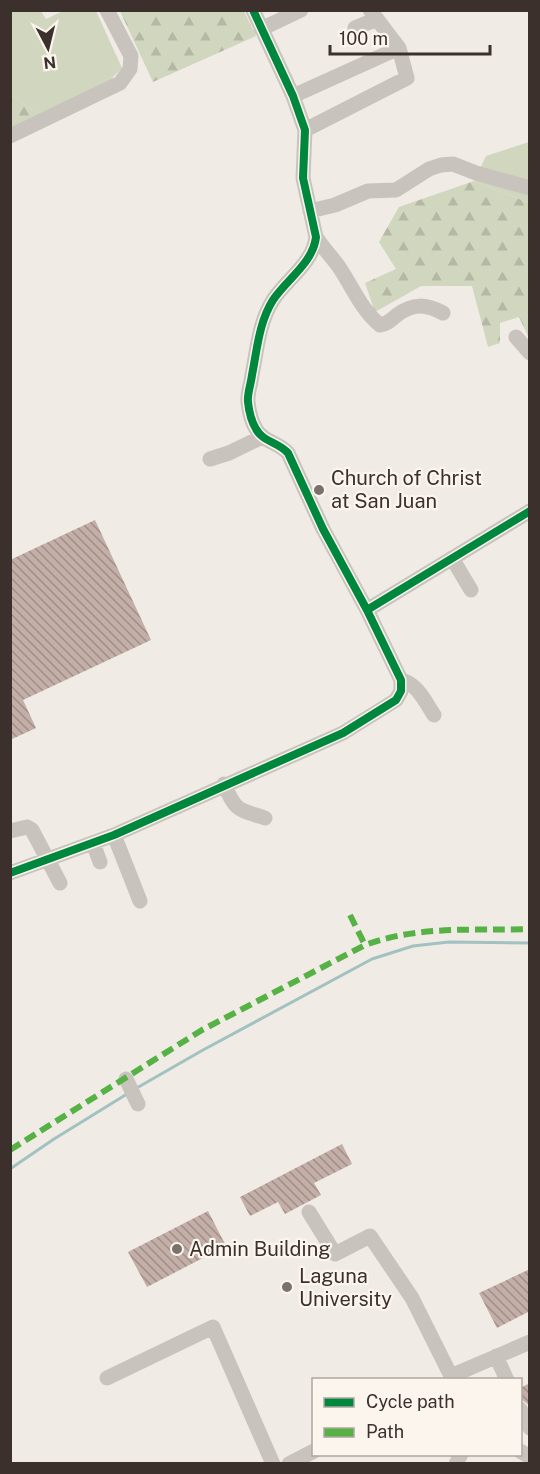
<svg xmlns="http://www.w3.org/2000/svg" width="540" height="1474" font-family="'Public Sans',sans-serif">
<defs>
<pattern id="forest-firs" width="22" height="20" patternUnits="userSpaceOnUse" patternTransform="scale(1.5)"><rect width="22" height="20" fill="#d1d6bf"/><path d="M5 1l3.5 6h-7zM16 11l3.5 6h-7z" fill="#b4b8a4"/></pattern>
<pattern id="building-back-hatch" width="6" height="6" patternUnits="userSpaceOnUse" patternTransform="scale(1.5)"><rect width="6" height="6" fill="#c3afa7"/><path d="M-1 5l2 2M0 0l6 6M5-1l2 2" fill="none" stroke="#a08f88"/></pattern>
</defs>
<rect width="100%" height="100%" fill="#f0ebe5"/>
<path fill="#d1d6bf" d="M 11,11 L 41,11 L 46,19 L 63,11 L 96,11 L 122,68 L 111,79 L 39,115 L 11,95 Z
M 529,142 L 529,203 L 474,181 L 486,156 Z"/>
<path fill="url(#forest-firs)" d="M 120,11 L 244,11 L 256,36 L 153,82 Z
M 11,95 L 39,115 L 11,129 Z
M 474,181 L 529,203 L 529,338 L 519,317 L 500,323 L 500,343 L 488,347 L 472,286 L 421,286 L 375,312 L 365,283 L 396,269 L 379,242 L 399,207 Z"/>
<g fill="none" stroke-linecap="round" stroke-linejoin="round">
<path stroke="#a1c2c1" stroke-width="3" d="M 135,1089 L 203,1050 L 372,959 L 413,946 L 449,942 L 530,943
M 10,1169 L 54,1139 L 127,1094"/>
</g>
<path fill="url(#building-back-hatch)" d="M 95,520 L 151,640 L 23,700 L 36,728 L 10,740 L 10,560 Z
M 342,1144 L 352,1164 L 314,1183 L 321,1195 L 285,1214 L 278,1202 L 250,1216 L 240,1197 Z
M 208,1211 L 226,1246 L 147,1287 L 128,1252 Z
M 530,1269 L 530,1311 L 497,1328 L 479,1293 Z
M 530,1383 L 530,1406 L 520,1398 L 520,1388 Z"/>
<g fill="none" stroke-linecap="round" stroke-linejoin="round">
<path stroke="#c9c3be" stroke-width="15" d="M 253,10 L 293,96 L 305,130 L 303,178 L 316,237 C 313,263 287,279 273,300 C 259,322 257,350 252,375 C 251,384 247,394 248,402 C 249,411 251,421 256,429 C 263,442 278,442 288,453 L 323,529 L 367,610 L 530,511
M 355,28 L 377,19
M 261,29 L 301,10
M 293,96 L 399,48
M 305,130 L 407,78 L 399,48 L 370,10
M 10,136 L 120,83 L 130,69 L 131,56 L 107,10
M 310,211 L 335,205 L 368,191 L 396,190 L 429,169 L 441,165 L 453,164 L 476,173 L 530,188
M 316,237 C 323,248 332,257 339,267 C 352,286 362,311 380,325 C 387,324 391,320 397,315 C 413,303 426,304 443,313
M 516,337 L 530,353
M 210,459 L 229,453 L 262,437
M 452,558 L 471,590
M 401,680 C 417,683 426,703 434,715
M 224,784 C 236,812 238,809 265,818
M 10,831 L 27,827 L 32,830 L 60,883
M 114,835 L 140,901
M 93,843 L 100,862
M 10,873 L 114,835 L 343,733 L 396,700 L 401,691 L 401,680 L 367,610
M 126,1079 L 138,1104
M 309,1212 L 335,1254 L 370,1236 L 412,1298 L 453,1380
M 496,1356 L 507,1380
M 451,1376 L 530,1342
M 107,1378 L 213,1327 L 273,1464
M 520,1409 L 530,1428
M 520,1451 L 530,1457
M 289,1464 L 314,1451
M 456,1464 L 461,1454"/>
<path stroke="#57b246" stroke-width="6" stroke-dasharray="12 6" stroke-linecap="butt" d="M 350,915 L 365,945
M 10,1150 L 202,1030 L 365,945 C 421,925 471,931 530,929"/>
<g stroke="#fbf5ee" stroke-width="11">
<path id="cycleway" d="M 253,10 L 293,96 L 305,130 L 303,178 L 316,237 C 313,263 287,279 273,300 C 259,322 257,350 252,375 C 251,384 247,394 248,402 C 249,411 251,421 256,429 C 263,442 278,442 288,453 L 323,529 L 367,610 L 530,511
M 10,873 L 114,835 L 343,733 L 396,700 L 401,691 L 401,680 L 367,610"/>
</g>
<use href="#cycleway" stroke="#00873e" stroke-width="8"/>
</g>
<g fill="#7a716c" stroke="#fbf5ee" stroke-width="2">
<circle cx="319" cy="490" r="6"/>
<circle cx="177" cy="1249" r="6"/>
<circle cx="287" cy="1287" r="6"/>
</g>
<g text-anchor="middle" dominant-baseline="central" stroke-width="4.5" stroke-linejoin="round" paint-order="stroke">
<g font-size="20" fill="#3b302b" stroke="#fbf5ee" text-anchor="start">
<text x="331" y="478">Church of Christ<tspan x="331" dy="23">at San Juan</tspan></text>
<text x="189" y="1249">Admin Building</text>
<text x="299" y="1276">Laguna<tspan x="299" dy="23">University</tspan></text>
</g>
</g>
<rect width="540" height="1474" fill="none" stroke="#3b302b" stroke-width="24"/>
<rect x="312" y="1378" width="210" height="78" fill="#fbf5ee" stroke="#aea6a0" stroke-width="1.5"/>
<rect x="324" y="1398" width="30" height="9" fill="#00873e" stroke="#aea6a0" stroke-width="1.5"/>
<text x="366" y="1408" font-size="18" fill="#3b302b">Cycle path</text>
<rect x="324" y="1428" width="30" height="9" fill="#57b246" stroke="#aea6a0" stroke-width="1.5"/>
<text x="366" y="1438" font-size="18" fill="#3b302b">Path</text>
<g transform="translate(48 48) rotate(173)" stroke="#fbf5ee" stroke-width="4.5" paint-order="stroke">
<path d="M0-4.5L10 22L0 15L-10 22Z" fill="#3b302b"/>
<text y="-9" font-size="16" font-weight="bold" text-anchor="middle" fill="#3b302b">N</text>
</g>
<path d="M330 45v9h160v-9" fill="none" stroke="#3b302b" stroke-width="3"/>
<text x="339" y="45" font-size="18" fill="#3b302b" stroke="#fbf5ee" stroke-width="4.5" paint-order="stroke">100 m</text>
</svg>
